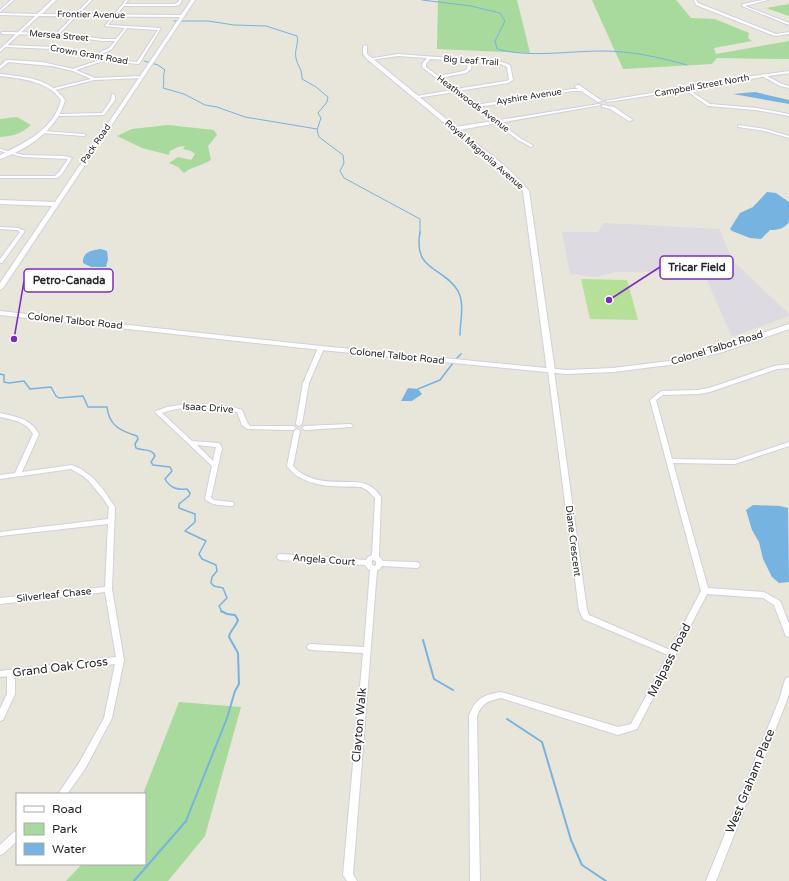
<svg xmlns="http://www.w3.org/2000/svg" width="789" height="881" font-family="'Varela Round',sans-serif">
<rect width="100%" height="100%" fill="#e8e5da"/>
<path fill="#dddae1" d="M 604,223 L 719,229 L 733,261 L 789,314 L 789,316 L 732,337 L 703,271 L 616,272 L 596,277 L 570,274 L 562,232 L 598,232 Z"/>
<path fill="#a7da9c" d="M 438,0 L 517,0 L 530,53 L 437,49 Z
M 592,0 L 676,0 L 691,18 L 715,19 L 749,33 L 748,38 L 752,41 L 714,48 L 716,54 L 789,41 L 789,59 L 717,58 L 712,64 L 623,69 Z
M 789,4 L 789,16 L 766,8 Z
M 17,117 L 31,125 C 21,134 13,136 0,137 L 0,119 Z
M 168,125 L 214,130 L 217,135 L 208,146 L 211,160 C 202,166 192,166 184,173 L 178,167 L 169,163 L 178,157 L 191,160 L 195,154 L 191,151 L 183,149 L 185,146 L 178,147 L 170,151 L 169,155 L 142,148 L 117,136 L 132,129 Z
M 179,702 L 241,707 L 205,836 L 168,881 L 66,881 L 82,864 L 145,864 L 145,794 L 143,794 Z"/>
<path fill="#b6e098" d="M 581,279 L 627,280 L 638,320 L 590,319 Z"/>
<path fill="#77b3e0" d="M 755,92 L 789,100 L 789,104 L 733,94 Z
M 767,192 L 776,193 L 789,202 L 789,222 C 784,229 778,230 770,230 L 761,239 L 750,238 L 732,231 L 730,229 L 740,213 L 753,207 Z
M 101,249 L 107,251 L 108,259 L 106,267 L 91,267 L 83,263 C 82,252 92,250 101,249 Z
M 408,388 L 418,389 L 422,394 L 412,401 L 401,401 Z
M 753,505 L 780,506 L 788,508 L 789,582 L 779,583 L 772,577 L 763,559 L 759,542 L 752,530 L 746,510 Z"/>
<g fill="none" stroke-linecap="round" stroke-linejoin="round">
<path stroke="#77b3e0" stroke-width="1" d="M 422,0 L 471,6 L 500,13 L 505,21 L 495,41 L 497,49 C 530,58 568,51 602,51 C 632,51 658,57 687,65
M 174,21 L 208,21 L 234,25 L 266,26 L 297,36 C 299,43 294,51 296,58 C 298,68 302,67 302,79 L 316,87 L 328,97 L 327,102 L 318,113 L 321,118 L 317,130 L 319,137 L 343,155 L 344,163 L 340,171 L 344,178 L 420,219 L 420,233
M 144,61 L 158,65 L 165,70 C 162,76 165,81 163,88 L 184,94 L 205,105 L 217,107 L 245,117 L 317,129"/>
<path stroke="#77b3e0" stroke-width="1.5" d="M 420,232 C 413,272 443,266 458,291 C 465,304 460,321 460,335
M 455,360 L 461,354
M 0,374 L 4,375 L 4,382 L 9,383 L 24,381 L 30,389 L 51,387 L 56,396 L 59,398 L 83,396 L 88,407 L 107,407 C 109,426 121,431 137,436 L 138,439 L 135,444 L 136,448 C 143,451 152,448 155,456 L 151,462 L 153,465 L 170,467 L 172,471 L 165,479 C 170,488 177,490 187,489 L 190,493 L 189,496 L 179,504 L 179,508 L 195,514 L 195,522 L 185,531 L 206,541 L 199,554 L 202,559 L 216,565 L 217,571 L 212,577 L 211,583 L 214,586 L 223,588 L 227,598 L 219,606 L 222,612
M 418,389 L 440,380 L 453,363"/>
<path stroke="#77b3e0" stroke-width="2" d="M 423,640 L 434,679 L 453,690
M 507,719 L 542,742 L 571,840 L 582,865 L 606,881
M 134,881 L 186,821 L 227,718 L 235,691 L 239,684 L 238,653 L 229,637 C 230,630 236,627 238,620 L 235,615 L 227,614 L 221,611"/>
<g stroke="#d0d0df" stroke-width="2">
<path id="minor" d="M 11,0 L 14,0 L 0,12 L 0,10 Z
M 89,0 L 92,0 L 60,33 L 102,39 L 116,39 L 125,28 L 105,26 L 126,0 L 128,0 L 125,4 L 174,4 L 177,3 L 180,0 L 182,0 L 179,5 L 174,6 L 124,6 L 108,25 L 161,28 L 139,64 L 128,63 L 106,60 L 76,70 L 95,78 L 141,76 L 142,76 L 142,78 L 94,80 L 55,90 L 54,90 L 54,88 L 91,79 L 73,71 L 52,66 L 7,62 L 6,61 L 8,60 L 42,62 L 73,69 L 102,59 L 54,49 L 5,47 L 3,46 L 5,45 L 54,47 L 94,55 L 109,48 L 115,41 L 102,41 L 58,35 L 2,34 L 1,33 L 2,32 L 57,33 ZM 127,28 L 158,30 L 137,62 L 118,60 L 96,56 L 111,50 Z
M 694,0 L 696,0 L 698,3 L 776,34 L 789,32 L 789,34 L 775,36 L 696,5 Z
M 763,0 L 768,0 L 745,6 L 789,23 L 789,25 L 742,6 L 743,4 Z
M 0,13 L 38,14 L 39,15 L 38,16 L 0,15 Z
M 398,54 L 502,62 L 510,65 L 513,80 L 508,83 L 458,91 L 476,105 L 572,89 L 582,89 L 584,90 L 582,91 L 572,91 L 479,107 L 520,138 L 532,145 L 533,146 L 531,147 L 518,140 L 455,92 L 416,98 L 415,97 L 417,96 L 452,90 L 423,68 L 422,64 L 427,58 L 398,56 L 370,60 L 368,59 ZM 430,59 L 468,61 L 467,69 L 464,71 L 438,76 L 426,67 L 426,64 ZM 472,62 L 501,64 L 507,67 L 509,80 L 506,81 L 456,89 L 440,78 L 466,73 L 471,69 Z
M 763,74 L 782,84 L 789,86 L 789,88 L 780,86 L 762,76 L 761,75 Z
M 686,88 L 710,104 L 756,108 L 789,114 L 789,116 L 756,110 L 708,106 L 685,90 L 684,89 Z
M 112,94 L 115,95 L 115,100 L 104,115 L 60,116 L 58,115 L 60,114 L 102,113 L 111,100 Z
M 738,125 L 765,129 L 789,136 L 789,138 L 765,131 L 738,127 Z
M 42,131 L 84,134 L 86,135 L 84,136 L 43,133 L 41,132 Z
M 0,149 L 23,155 L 65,156 L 72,158 L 62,174 L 57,178 L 0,178 L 0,176 L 55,176 L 59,172 L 68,159 L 23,157 L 0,151 Z
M 0,227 L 18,228 L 25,231 L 2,263 L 0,263 L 0,259 L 20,232 L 17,230 L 0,229 Z
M 321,346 L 324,348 L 309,383 L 302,424 L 299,426 L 297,425 L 296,424 L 303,383 L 318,348 Z
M 789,364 L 789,368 L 777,369 L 710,392 L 698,394 L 663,395 L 656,400 L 672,459 L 735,460 L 789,442 L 789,446 L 735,464 L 673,463 L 708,588 L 764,592 L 780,601 L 781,603 L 789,624 L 789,637 L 786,636 L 785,634 L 774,605 L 763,598 L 707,594 L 637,729 L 618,735 L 501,698 C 488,701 482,703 477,716 L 480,881 L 470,881 L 469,716 C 476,698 483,695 501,692 L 618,727 L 631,724 L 668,655 L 583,619 L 579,610 L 548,371 L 551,369 L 554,371 L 587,610 L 589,615 L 670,650 L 701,591 L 650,400 L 660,392 L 662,391 L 698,390 L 709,388 L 774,366 Z
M 186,404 C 202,404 227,404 242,410 L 248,424 L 250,426 L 293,426 L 296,428 L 293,430 L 247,429 L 242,425 L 237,412 L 234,411 C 210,408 185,404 162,413 L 192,441 L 218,443 L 220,444 L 222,448 L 211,498 L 214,500 L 231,502 L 233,502 L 234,504 L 233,506 L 231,506 C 222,505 212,506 205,499 L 212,466 L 155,412 L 156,411 L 167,407 ZM 197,445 L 216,447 L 213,461 Z
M 0,413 C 16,417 30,418 39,434 L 22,472 L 72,465 L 81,469 L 92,477 L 102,488 L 115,507 L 112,589 L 124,660 L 112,718 L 85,769 L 67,794 L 58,794 L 79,763 L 104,718 L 115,664 L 15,675 L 15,694 L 3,720 L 0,721 L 0,709 L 7,694 L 7,676 L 0,677 L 0,671 L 116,657 L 105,592 L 0,604 L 0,598 L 105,587 L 108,524 L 0,536 L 0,532 L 108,519 L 109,507 L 102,497 L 88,480 L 83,476 L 71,469 L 0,479 L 0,475 L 15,473 L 33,434 C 26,421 13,420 0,417 Z
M 350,424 L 352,425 L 353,426 L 352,427 L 305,430 L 302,428 L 305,426 Z
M 297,429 L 300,431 L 293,466 C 307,482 329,482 349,482 C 356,482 363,482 370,486 C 374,488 378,493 381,497 L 379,556 L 383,561 L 417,562 L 419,563 L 420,565 L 419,567 L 417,568 L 382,566 L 380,569 L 377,570 L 353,874 L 357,881 L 347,881 L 343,875 L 363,653 L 311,650 L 308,649 L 307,647 L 308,645 L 311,644 L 364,647 L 370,570 L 368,569 L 365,565 L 280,560 L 278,559 L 277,557 L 278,555 L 280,554 L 366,560 L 368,557 L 372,555 L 375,498 L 367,490 L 361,487 C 336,486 304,489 287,466 L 294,431 ZM 373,560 L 376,561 L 376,564 L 375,566 L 372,565 L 372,561 Z
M 789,677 L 789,693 L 787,700 L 716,881 L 706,881 L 779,700 L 785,680 L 786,678 Z
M 17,831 L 17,841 L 3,854 L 0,855 L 0,845 L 14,832 Z"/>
</g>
<g stroke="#d0d0df" stroke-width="2">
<path id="tertiary" d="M 52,0 L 56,0 L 42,14 L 181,15 L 191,0 L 195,0 L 3,288 L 0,290 L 0,283 L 52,206 L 0,204 L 0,200 L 55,202 L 180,17 L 39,16 L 0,52 L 0,49 Z
M 365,45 L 367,46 L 367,54 L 372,58 L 456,127 L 599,104 L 601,105 L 459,130 C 482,148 511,168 529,191 L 555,371 L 554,373 L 551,373 L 547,371 L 523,191 L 499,168 L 368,60 L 363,54 L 363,46 Z
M 6,60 L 10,61 L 0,69 L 0,66 Z
M 789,71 L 789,73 C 728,82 668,93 607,102 L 605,101 L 745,77 Z
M 0,74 C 25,77 50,78 65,100 C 58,129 27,150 0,159 L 0,155 C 25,143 54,129 61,100 C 47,80 22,79 0,76 Z
M 577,85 L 579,85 L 602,101 L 598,102 L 575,87 L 575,86 Z
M 602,105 L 614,107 L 633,120 L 629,121 L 610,109 L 602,107 Z"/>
</g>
<g stroke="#d0d0df" stroke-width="2">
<path id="secondary" d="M 0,311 L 321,346 L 566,370 L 613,368 L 669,361 L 717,348 L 789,324 L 789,329 L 723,352 L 669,365 L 613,372 L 566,374 L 321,350 L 0,315 Z"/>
</g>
<use href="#minor" fill="#fff" fill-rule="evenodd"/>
<use href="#tertiary" fill="#fff" fill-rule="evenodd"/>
<use href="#secondary" fill="#fff" fill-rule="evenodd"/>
</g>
<g text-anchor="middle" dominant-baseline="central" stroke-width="3.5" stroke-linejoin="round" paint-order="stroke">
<g font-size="9" fill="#272727" stroke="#fff">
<text transform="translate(91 15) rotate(1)">Frontier Avenue</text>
<text transform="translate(59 36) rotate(5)">Mersea Street</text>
<text transform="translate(89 55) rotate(10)">Crown Grant Road</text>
<text transform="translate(471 61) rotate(4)">Big Leaf Trail</text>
<text transform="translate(702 86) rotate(-10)">Campbell Street North</text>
<text transform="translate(529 97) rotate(-9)">Ayshire Avenue</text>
<text transform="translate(473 104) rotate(37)">Heathwoods Avenue</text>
<text transform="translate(96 144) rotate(-56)">Pack Road</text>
<text transform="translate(484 155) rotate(41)">Royal Magnolia Avenue</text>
</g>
<g font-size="10" fill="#272727" stroke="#fff">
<text transform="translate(75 321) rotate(6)">Colonel Talbot Road</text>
<text transform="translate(717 348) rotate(-17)">Colonel Talbot Road</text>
<text transform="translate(397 356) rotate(6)">Colonel Talbot Road</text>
<text transform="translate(208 408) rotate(4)">Isaac Drive</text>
<text transform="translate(573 541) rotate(83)">Diane Crescent</text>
<text transform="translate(324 560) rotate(4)">Angela Court</text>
<text transform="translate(54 595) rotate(-6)">Silverleaf Chase</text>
</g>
<g font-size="12" fill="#272727" stroke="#fff">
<text transform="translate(669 660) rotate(-63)">Malpass Road</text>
<text transform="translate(60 667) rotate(-7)">Grand Oak Cross</text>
<text transform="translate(359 725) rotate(-85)">Clayton Walk</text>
<text transform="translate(750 781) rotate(-68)">West Graham Place</text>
</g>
</g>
<path fill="none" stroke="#7b2cbf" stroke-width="1.5" d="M609 300L660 267M14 339L24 281"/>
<g fill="#7b2cbf" stroke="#fff" stroke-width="1.5">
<circle cx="609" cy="300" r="4"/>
<circle cx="14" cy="339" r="4"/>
</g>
<g fill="#fff" stroke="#7b2cbf" stroke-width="1.5">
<rect x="660" y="256" width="73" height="23" rx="4"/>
<rect x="24" y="269" width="89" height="23" rx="4"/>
</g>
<g font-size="11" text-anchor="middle" font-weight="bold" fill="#272727">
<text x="697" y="271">Tricar Field</text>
<text x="69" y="284">Petro-Canada</text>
</g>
<rect x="16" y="793" width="130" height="72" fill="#ffffff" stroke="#a9a9a9"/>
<rect x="24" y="806" width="20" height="6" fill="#ffffff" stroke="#a9a9a9"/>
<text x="52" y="813" font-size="12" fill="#272727">Road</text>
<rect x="24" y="823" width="20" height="12" fill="#a7da9c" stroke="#a9a9a9"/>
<text x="52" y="833" font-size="12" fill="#272727">Park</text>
<rect x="24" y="843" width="20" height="12" fill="#77b3e0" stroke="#a9a9a9"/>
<text x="52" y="853" font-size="12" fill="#272727">Water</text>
</svg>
